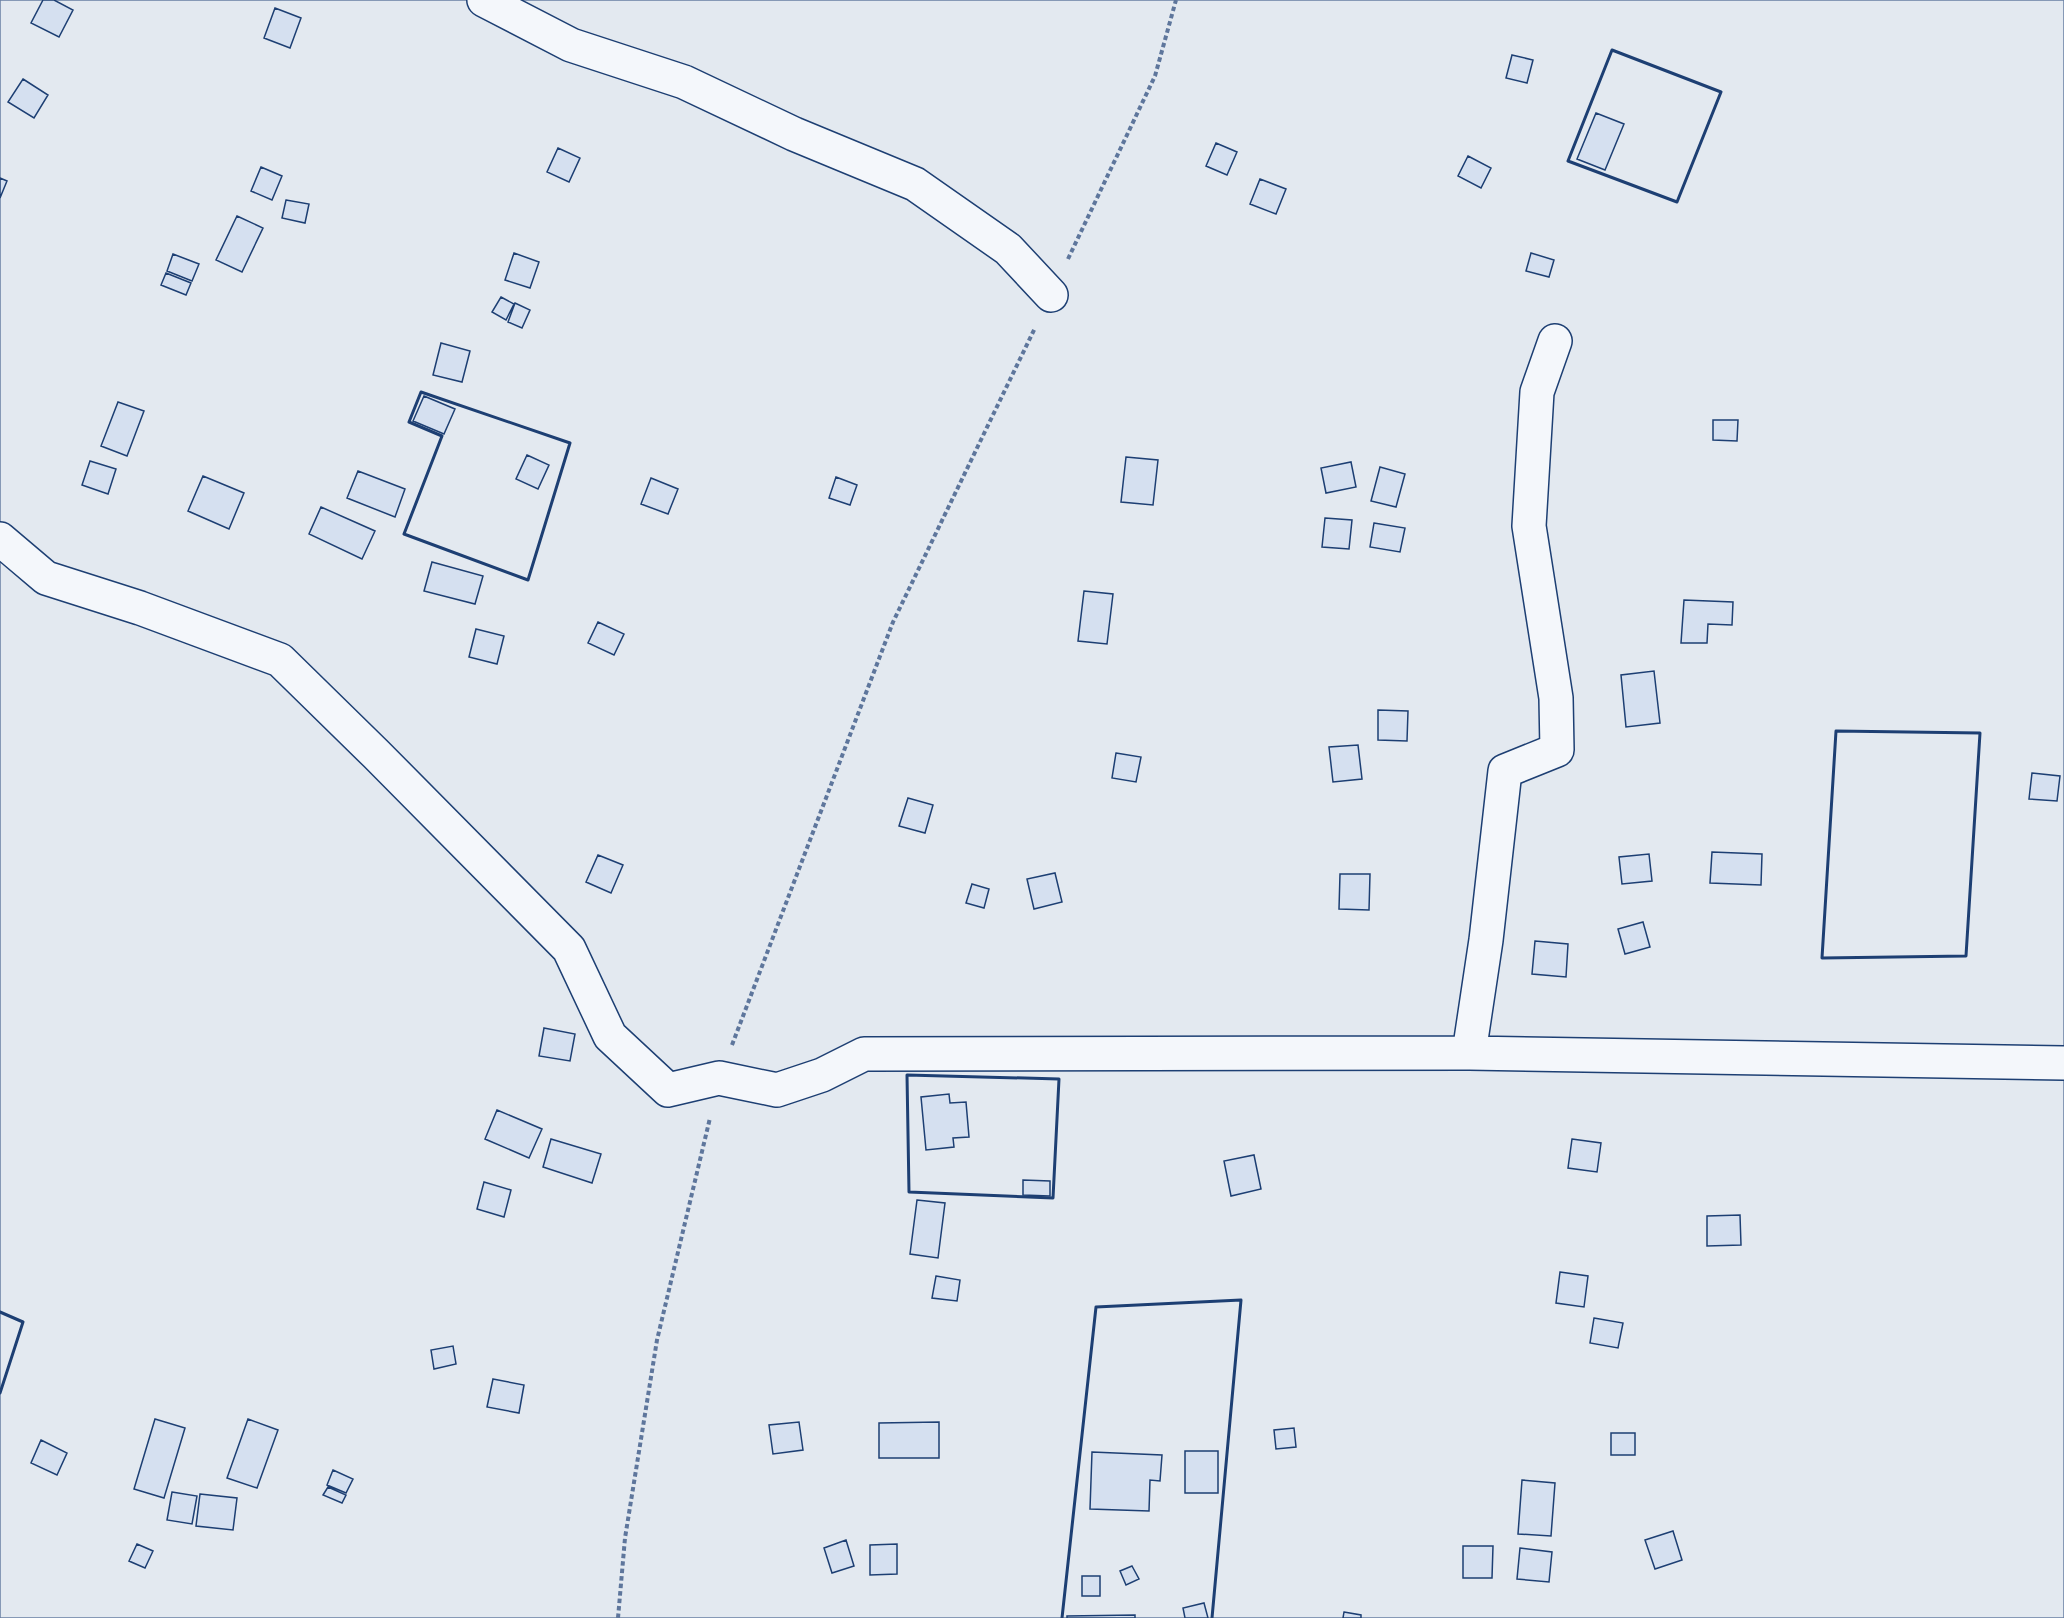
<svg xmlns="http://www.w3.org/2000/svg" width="2064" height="1618" font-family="'Archivo Narrow',sans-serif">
<rect width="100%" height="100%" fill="#f4f7fb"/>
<path fill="#e3e9f0" stroke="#687fa3" stroke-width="1.5" d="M 0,0 L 2064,0 L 2064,1618 L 0,1618 Z"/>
<path fill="#d5e0f0" stroke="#1d3f73" stroke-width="1.5" d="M 43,0 L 54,0 L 73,10 L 59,37 L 31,23 Z
M 275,8 L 301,18 L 290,48 L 264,38 Z
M 1512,55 L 1533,60 L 1527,83 L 1506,78 Z
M 23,79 L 48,95 L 34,118 L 8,102 Z
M 1596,113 L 1624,124 L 1605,170 L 1577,159 Z
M 1216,143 L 1237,152 L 1227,175 L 1206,166 Z
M 558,148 L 580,158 L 569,182 L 547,172 Z
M 1468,156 L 1491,168 L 1481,188 L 1458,176 Z
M 261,167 L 282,176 L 272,200 L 251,191 Z
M 0,178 L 7,181 L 0,198 Z
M 1260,179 L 1286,189 L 1276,214 L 1250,204 Z
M 286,200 L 309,204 L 305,223 L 282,218 Z
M 237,216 L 263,228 L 242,272 L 216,260 Z
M 514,253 L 539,262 L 530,288 L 505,280 Z
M 1531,253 L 1554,260 L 1549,277 L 1526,271 Z
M 173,254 L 199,264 L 192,281 L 167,271 Z
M 166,273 L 191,283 L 186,295 L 161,285 Z
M 501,297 L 514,304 L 506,320 L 492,312 Z
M 515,303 L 530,310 L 522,328 L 508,322 Z
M 441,343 L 470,351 L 462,382 L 433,375 Z
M 424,396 L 455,409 L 444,434 L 413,421 Z
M 118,402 L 144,411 L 127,456 L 101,446 Z
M 1713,420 L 1738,420 L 1737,441 L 1713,440 Z
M 527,455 L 549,465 L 538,489 L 516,479 Z
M 1126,457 L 1158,460 L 1153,505 L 1121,502 Z
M 90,461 L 116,469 L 108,494 L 82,485 Z
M 1351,462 L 1356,487 L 1326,493 L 1321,468 Z
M 1380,467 L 1405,474 L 1396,507 L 1371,501 Z
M 358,471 L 405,489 L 395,517 L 347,498 Z
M 203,476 L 244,493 L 229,529 L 188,511 Z
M 836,477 L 857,485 L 850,505 L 829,498 Z
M 651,478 L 678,489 L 668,514 L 641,504 Z
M 321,507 L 375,531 L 362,559 L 309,534 Z
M 1325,518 L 1352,520 L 1349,549 L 1322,547 Z
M 1374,523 L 1405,528 L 1400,552 L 1370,547 Z
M 432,562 L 483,576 L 475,604 L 424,591 Z
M 1084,591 L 1113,594 L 1107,644 L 1078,641 Z
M 1684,600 L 1733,602 L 1732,625 L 1708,624 L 1707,643 L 1681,643 Z
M 598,622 L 624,634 L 614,655 L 588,643 Z
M 476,629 L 504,636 L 497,664 L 469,657 Z
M 1654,671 L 1660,723 L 1626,727 L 1621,675 Z
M 1378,710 L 1408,711 L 1407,741 L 1378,740 Z
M 1358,745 L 1362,779 L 1333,782 L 1329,747 Z
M 1116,753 L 1141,757 L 1136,782 L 1112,778 Z
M 2032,773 L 2060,776 L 2057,801 L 2029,799 Z
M 908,798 L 933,805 L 925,833 L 899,826 Z
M 1712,852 L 1762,854 L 1761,885 L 1710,883 Z
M 1649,854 L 1652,881 L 1622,884 L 1619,857 Z
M 598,855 L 623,865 L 611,893 L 586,882 Z
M 1055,873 L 1062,902 L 1034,909 L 1027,879 Z
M 1340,874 L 1370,874 L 1369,910 L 1339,909 Z
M 972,884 L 989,889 L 984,908 L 966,903 Z
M 1643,922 L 1650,947 L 1625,954 L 1618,929 Z
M 1535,941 L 1568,944 L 1566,977 L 1532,974 Z
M 544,1028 L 575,1034 L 570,1061 L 539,1056 Z
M 949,1094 L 950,1103 L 966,1102 L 969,1137 L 953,1138 L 954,1147 L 926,1150 L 921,1097 Z
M 497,1110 L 542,1129 L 529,1158 L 485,1139 Z
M 551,1139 L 601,1154 L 592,1183 L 543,1167 Z
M 1572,1139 L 1601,1143 L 1597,1172 L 1568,1168 Z
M 1254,1155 L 1261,1189 L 1231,1196 L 1224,1161 Z
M 1023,1180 L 1050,1181 L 1050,1196 L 1023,1195 Z
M 484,1182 L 511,1190 L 504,1217 L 477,1209 Z
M 917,1200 L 945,1203 L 938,1258 L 910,1254 Z
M 1740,1215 L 1741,1245 L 1707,1246 L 1707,1216 Z
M 1560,1272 L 1588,1276 L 1584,1307 L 1556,1303 Z
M 936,1276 L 960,1280 L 957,1301 L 932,1298 Z
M 1594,1318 L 1623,1323 L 1618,1348 L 1590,1343 Z
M 453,1346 L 456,1364 L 434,1369 L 431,1350 Z
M 493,1379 L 524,1385 L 519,1413 L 487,1407 Z
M 155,1419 L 185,1428 L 164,1498 L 134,1489 Z
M 248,1419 L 278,1430 L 257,1488 L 227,1478 Z
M 799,1422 L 803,1450 L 773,1454 L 769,1425 Z
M 939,1422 L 939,1458 L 879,1458 L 879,1423 Z
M 1294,1428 L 1296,1447 L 1276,1449 L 1274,1430 Z
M 1611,1433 L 1635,1433 L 1635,1455 L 1611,1455 Z
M 41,1440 L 67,1453 L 57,1475 L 31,1463 Z
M 1185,1451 L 1218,1451 L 1218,1493 L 1185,1493 Z
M 1092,1452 L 1162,1455 L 1160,1481 L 1150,1480 L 1149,1511 L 1090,1509 Z
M 333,1470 L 353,1479 L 346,1493 L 327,1485 Z
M 1522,1480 L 1555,1483 L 1551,1536 L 1518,1534 Z
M 328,1487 L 346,1495 L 342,1503 L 323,1495 Z
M 172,1492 L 197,1496 L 192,1524 L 167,1520 Z
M 200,1494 L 237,1498 L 233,1530 L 196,1526 Z
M 1673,1531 L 1682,1560 L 1655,1569 L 1645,1540 Z
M 846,1540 L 854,1566 L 832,1573 L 824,1548 Z
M 137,1544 L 153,1551 L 145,1568 L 129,1561 Z
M 897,1544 L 897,1574 L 870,1575 L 870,1545 Z
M 1463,1546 L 1493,1546 L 1492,1578 L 1463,1578 Z
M 1520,1548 L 1552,1552 L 1549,1582 L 1517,1579 Z
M 1132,1566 L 1139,1579 L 1126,1585 L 1120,1571 Z
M 1082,1576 L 1100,1576 L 1100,1596 L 1082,1596 Z
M 1204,1603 L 1208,1618 L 1185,1618 L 1183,1608 Z
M 1344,1612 L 1361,1615 L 1361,1618 L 1343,1618 Z
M 1135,1615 L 1135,1618 L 1067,1618 L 1067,1616 Z"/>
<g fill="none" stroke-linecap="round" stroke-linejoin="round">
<g stroke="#1d3f73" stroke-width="36">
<path id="minor" d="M 484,0 L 571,45 L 684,82 L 794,134 L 915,184 L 1008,249 L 1051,295
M 0,539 L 46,578 L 140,608 L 280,660 L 376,754 L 569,949 L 610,1036 L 668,1090 L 719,1078 L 777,1090 L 822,1075 L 864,1054 L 1469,1053 L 2064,1063
M 1469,1053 L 1486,940 L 1505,771 L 1557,750 L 1556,698 L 1529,526 L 1537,392 L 1555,341"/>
</g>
<path stroke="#5e769c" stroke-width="4" stroke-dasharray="4.5 3" stroke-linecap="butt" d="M 1068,259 L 1155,76 L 1176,0
M 732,1045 L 893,622 L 1035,328
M 618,1618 L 625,1538 L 657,1340 L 710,1118"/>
<use href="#minor" stroke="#f4f7fb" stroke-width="33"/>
<path stroke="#1d3f73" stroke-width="3" d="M 1612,50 L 1721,92 L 1677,202 L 1568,161 Z
M 421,392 L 570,443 L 528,580 L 404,534 L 442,436 L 409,422 Z
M 1836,731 L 1980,733 L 1966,956 L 1822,958 Z
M 907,1075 L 1059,1079 L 1053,1198 L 909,1192 Z
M 0,1312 L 23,1322 L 0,1393
M 1062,1618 L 1096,1307 L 1241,1300 L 1212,1618"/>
</g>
</svg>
